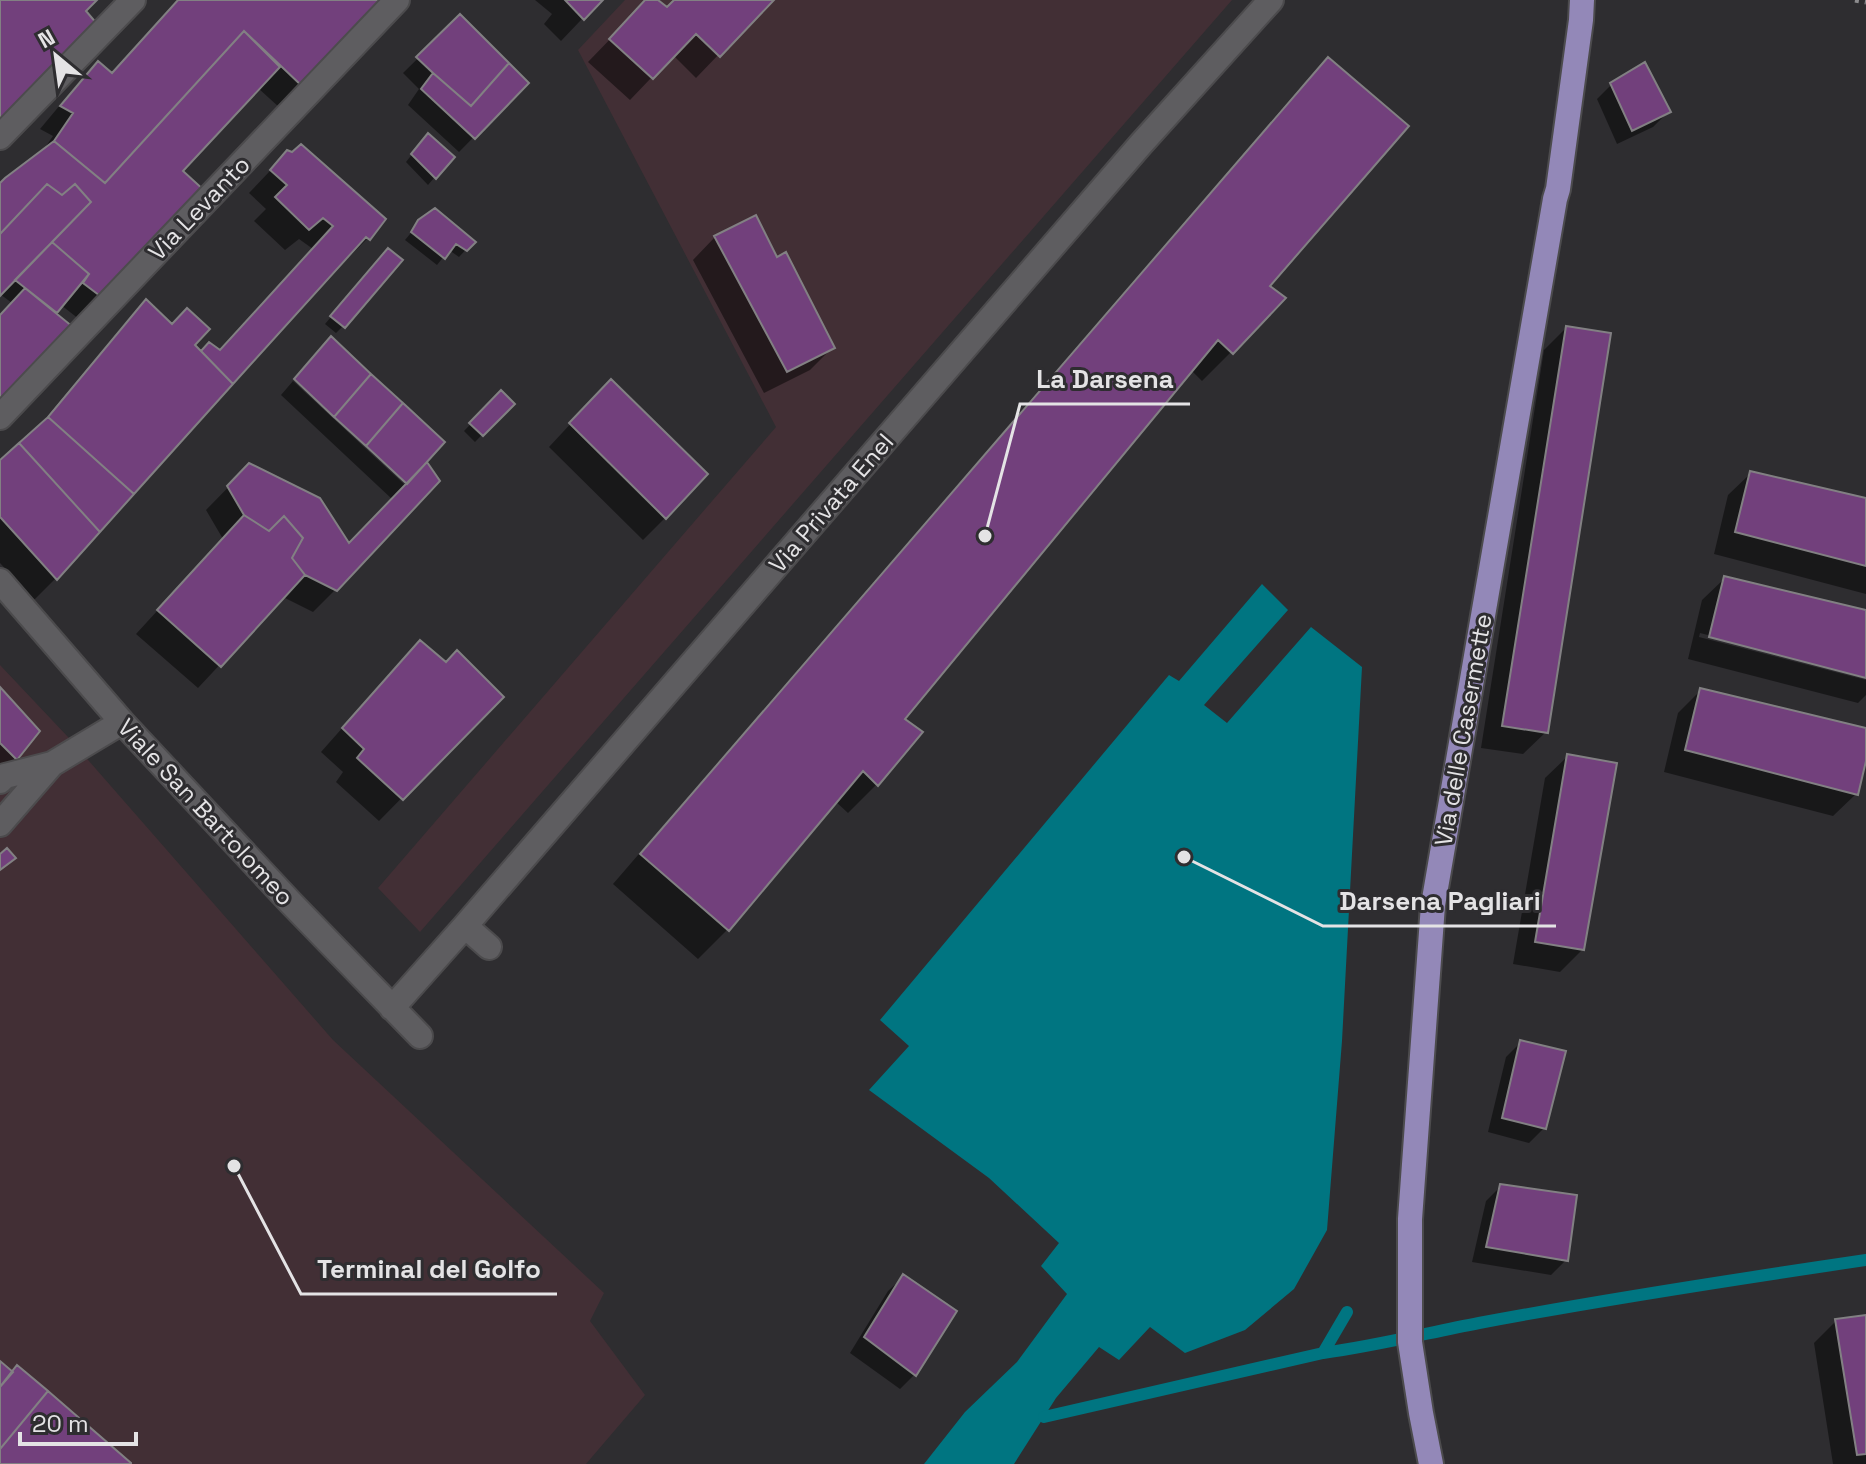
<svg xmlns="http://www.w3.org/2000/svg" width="1866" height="1464" font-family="'Space Grotesk',sans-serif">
<rect width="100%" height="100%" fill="#2e2d30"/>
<path fill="#422f35" d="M 625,0 L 1232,0 L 420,932 L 378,888 L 776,427 L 578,50 Z
M 0,665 L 68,737 L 333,1040 L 604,1293 L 590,1321 L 645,1395 L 586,1464 L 0,1464 Z"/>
<path fill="#007581" d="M 1262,584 L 1288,610 L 1204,705 L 1227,723 L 1311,627 L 1362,667 L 1342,1041 L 1327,1230 L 1294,1289 L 1245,1330 L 1185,1353 L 1150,1327 L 1119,1360 L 1099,1347 L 1056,1398 L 1014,1464 L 924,1464 L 965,1412 L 1017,1362 L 1067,1294 L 1041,1266 L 1059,1243 L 989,1178 L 869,1090 L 909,1046 L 880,1020 L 1169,675 L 1179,681 Z"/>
<path fill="#0007" d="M 179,0 L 380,0 L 280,108 L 258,88 L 180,171 L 84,323 L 61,305 L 54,314 L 0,316 L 12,303 L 0,294 L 0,186 L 40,155 L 53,136 L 40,129 L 76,86 L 98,64 L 111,75 Z
M 535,0 L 600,0 L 561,41 L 544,24 L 552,14 Z
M 648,0 L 655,0 L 667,10 L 676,0 L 771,0 L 696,78 L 673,55 L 630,100 L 588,62 Z
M 460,17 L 527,83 L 459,152 L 408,105 L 419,89 L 403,73 Z
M 1328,60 L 1267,286 L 1231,352 L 1202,381 L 1191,370 L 902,719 L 920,732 L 876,785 L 848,813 L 835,801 L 727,930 L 698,959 L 613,884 L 1299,89 Z
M 1612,84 L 1668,112 L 1653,127 L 1617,144 L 1597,99 Z
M 421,143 L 452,157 L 428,185 L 406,162 Z
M 288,152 L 368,238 L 346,260 L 344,259 L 56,578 L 34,600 L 0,563 L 0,463 L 33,433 L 124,324 L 146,302 L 201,353 L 209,345 L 219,352 L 313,249 L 299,239 L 285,250 L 254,221 L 266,209 L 249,193 Z
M 420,222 L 473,242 L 459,257 L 449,250 L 437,265 L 405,240 Z
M 715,237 L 776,260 L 832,348 L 810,370 L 764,393 L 693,260 Z
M 382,257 L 343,326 L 336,333 L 325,324 Z
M 1566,328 L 1546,732 L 1523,754 L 1481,748 L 1544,350 Z
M 293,381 L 406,486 L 335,590 L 313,612 L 283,597 L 198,688 L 136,634 L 223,539 L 206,510 L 250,465 L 348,546 L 393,500 L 281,395 Z
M 501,393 L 512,404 L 475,442 L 464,431 Z
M 589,404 L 665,518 L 643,540 L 549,447 Z
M 1751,473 L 1866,500 L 1866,594 L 1714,554 L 1728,495 Z
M 1725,578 L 1866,612 L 1866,676 L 1700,633 L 1699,637 L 1866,680 L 1866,695 L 1858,703 L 1688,659 L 1702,600 Z
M 420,642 L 445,664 L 501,697 L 379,821 L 336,782 L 343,772 L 321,752 L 398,665 Z
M 0,690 L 38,731 L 15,759 L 0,774 Z
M 1700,691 L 1866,730 L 1866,753 L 1856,794 L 1833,816 L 1664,772 L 1678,713 Z
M 1568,756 L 1583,949 L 1560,972 L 1513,964 L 1545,778 Z
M 1521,1042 L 1544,1128 L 1529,1143 L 1488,1132 L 1506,1057 Z
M 1501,1186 L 1566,1260 L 1551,1275 L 1472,1262 L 1486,1201 Z
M 903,1277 L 915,1374 L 900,1389 L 850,1353 L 888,1291 Z
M 1866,1317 L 1866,1464 L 1833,1464 L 1814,1343 L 1836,1321 Z"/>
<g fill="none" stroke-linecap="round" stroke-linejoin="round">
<path stroke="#007581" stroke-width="12" d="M 1323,1353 L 1347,1312
M 1044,1417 L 1323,1353 C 1375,1346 1427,1333 1479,1323 C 1607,1299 1737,1279 1866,1260"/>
</g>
<path fill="#72407c" stroke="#828083" stroke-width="2" d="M 0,0 L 97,0 L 86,11 L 98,25 L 0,126 Z
M 178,0 L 383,0 L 303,87 L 244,31 L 105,183 L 54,141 L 73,113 L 60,106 L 98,61 L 112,73 Z
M 565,0 L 603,0 L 584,20 Z
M 645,0 L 658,0 L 667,7 L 674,0 L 774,0 L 720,57 L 696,34 L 653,79 L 609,39 Z
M 460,14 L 509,63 L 471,106 L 433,73 L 416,57 Z
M 244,31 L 280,67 L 183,171 L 206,192 L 108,302 L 83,283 L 89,274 L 52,242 L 91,202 L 75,184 L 62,195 L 47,184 L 0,234 L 0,183 L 5,178 L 54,141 L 105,183 Z
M 1328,57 L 1409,126 L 1270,286 L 1286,298 L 1233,354 L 1218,340 L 905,719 L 923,732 L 878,786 L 863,771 L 729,931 L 640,854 Z
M 1645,62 L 1671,112 L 1632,131 L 1610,83 Z
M 509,63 L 529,83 L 475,139 L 421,89 L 433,73 L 471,106 Z
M 428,133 L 455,157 L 436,179 L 411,154 Z
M 301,144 L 386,219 L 370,240 L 366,237 L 233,384 L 201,351 L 209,342 L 220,350 L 333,226 L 323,218 L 309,230 L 275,197 L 287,185 L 270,170 L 287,150 L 292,152 Z
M 47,184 L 62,195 L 75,184 L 91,202 L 0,296 L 0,234 Z
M 435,208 L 476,242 L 467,251 L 456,244 L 445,259 L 411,232 L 418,220 Z
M 756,215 L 777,257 L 786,252 L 835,348 L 787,372 L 714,236 Z
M 52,242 L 89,274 L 57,313 L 15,280 Z
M 388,248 L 403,260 L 345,328 L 330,316 Z
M 25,288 L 73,327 L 0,406 L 0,315 Z
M 146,299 L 172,324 L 187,308 L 210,329 L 195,345 L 233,384 L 134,494 L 48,417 Z
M 1566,326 L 1611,333 L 1548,733 L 1502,726 Z
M 331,336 L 371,374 L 334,417 L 294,379 Z
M 371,374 L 403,403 L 366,446 L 334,417 Z
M 611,379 L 708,474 L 666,519 L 569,423 Z
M 501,390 L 515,404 L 483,436 L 469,423 Z
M 403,403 L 445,442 L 407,484 L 366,446 Z
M 48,417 L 134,494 L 100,532 L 19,443 Z
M 19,443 L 100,532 L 57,580 L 0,517 L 0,460 Z
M 427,462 L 440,481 L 337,591 L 305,575 L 292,558 L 303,538 L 284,516 L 269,531 L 244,515 L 227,486 L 249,463 L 320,498 L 349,543 Z
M 1750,471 L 1866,498 L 1866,566 L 1735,532 Z
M 244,515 L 269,531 L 284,516 L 303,538 L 292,558 L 305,575 L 221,667 L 157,610 Z
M 1724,576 L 1866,610 L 1866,678 L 1709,637 Z
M 420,640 L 446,662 L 457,650 L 504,697 L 403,800 L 357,758 L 364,749 L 342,728 Z
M 0,687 L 40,731 L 17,760 L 0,743 Z
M 1700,688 L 1866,728 L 1866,761 L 1858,795 L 1685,750 Z
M 1567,754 L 1617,763 L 1584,950 L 1535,942 Z
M 7,848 L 16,858 L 0,870 L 0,854 Z
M 1520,1040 L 1566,1051 L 1546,1129 L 1502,1118 Z
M 1500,1184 L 1577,1195 L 1568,1261 L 1486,1247 Z
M 903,1274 L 957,1311 L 916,1376 L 864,1337 Z
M 1866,1315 L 1866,1454 L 1857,1455 L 1835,1319 Z
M 0,1361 L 13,1372 L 0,1387 Z
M 17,1365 L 48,1391 L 0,1449 L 0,1387 Z
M 48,1391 L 131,1463 L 131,1464 L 0,1464 L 0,1449 Z"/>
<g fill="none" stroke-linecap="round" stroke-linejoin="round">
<g stroke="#4c4b4d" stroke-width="28">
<path id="minor" d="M 0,137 L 133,0
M 0,417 L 397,0
M 0,581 L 122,722 L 290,902 L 420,1036
M 0,781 L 5,776 L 52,764 L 122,722
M 0,824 L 52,764
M 465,926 L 489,947
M 392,1008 L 465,926 L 1141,144 L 1271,0"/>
</g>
<g stroke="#4c4b4d" stroke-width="28">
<path id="major" d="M 1431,1464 L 1421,1413 L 1410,1342 L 1410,1219 L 1433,905 L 1555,199 L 1558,189 L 1581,20 L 1582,0"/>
</g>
<path stroke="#8d8c8e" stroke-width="5" stroke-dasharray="4 6" stroke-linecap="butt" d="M 1855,0 L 1866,2"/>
<use href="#minor" stroke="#5e5d60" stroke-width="24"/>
<use href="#major" stroke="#9388b8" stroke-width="24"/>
</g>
<g text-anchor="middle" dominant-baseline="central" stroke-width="6" stroke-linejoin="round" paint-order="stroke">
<g font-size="24" fill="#e4e3e5" stroke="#2e2d30">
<text transform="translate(199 208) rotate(-46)">Via Levanto</text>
<text transform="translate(831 503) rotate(-49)">Via Privata Enel</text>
<text transform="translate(1463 730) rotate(-80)">Via delle Casermette</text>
<text transform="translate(206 812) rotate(47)">Viale San Bartolomeo</text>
</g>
</g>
<path fill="none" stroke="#e4e3e5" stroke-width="3" d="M985 536L1020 404H1190M1184 857L1323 926H1556M234 1166L301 1294H557"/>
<g fill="#e4e3e5" stroke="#2e2d30" stroke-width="3">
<circle cx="985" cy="536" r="8"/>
<circle cx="1184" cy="857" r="8"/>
<circle cx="234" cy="1166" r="8"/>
</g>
<g font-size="26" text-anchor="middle" font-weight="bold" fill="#e4e3e5" stroke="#2e2d30" stroke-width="6" stroke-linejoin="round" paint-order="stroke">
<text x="1105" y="388">La Darsena</text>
<text x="1440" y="910">Darsena Pagliari</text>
<text x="429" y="1278">Terminal del Golfo</text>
</g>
<g transform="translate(56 56) rotate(331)" stroke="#2e2d30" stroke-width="6" paint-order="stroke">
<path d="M0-6L14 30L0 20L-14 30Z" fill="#e4e3e5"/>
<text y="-12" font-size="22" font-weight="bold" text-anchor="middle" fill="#e4e3e5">N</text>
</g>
<path d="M20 1432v12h116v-12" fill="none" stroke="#e4e3e5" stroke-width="4"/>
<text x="32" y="1432" font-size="24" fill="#e4e3e5" stroke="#2e2d30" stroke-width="6" paint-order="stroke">20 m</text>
</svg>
